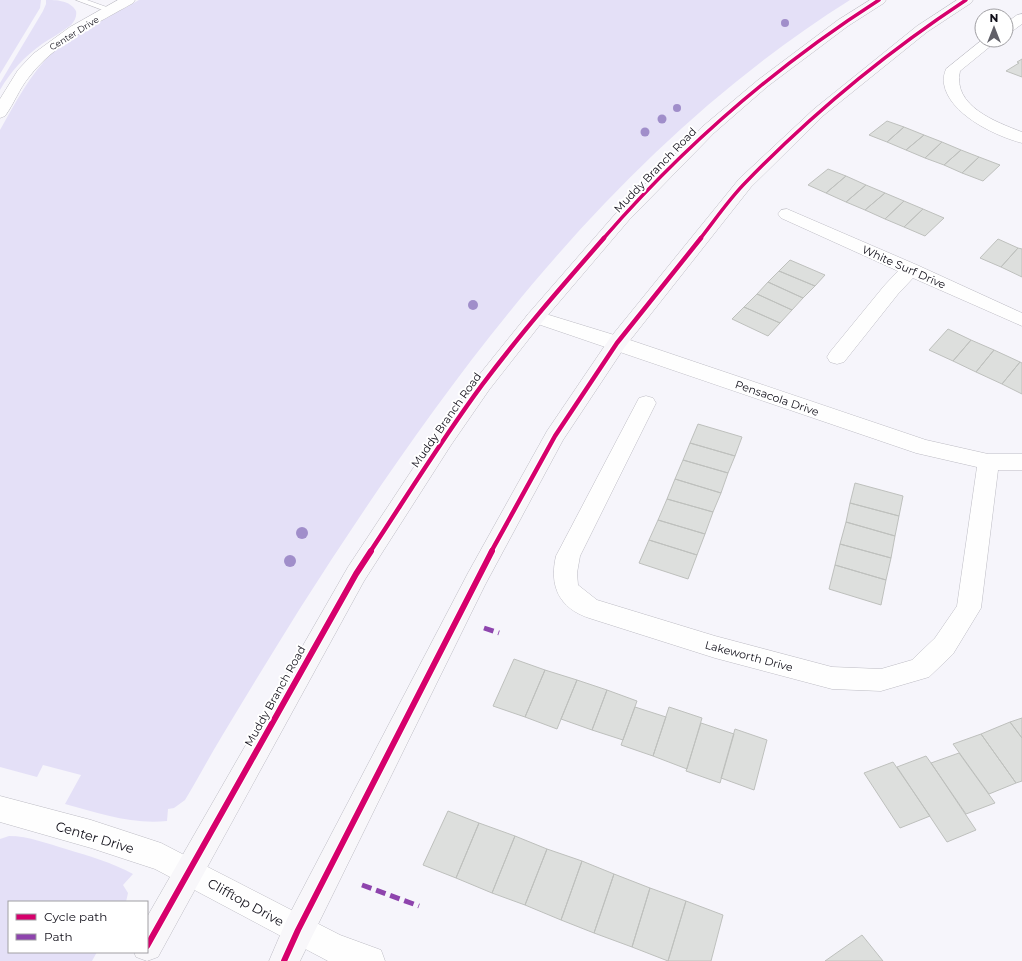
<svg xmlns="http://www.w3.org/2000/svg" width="1022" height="961" font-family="Montserrat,sans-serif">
<rect width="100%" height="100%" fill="#f6f5fb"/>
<path fill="#e4e0f7" d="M 0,0 L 41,0 L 40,8 L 0,74 Z
M 46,0 C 56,0 70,0 76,11 C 77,16 75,21 71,25 C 62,32 51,38 42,44 C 24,57 11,71 0,90 L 0,83 L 43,11 L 46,4 Z
M 139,0 L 850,0 C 613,149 447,378 299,610 C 273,652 247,694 222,736 C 209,757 198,779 185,800 L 174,808 L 168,809 L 167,821 C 133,825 98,813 65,804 L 81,775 L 43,765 L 37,777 L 0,767 L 0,130 C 16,102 30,74 53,52 C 78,31 111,16 139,0 Z
M 9,836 C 29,836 48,844 66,849 C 89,856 113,863 133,874 L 123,885 L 128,893 L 126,902 L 9,902 L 9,952 L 97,952 L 92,961 L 0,961 L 0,839 Z"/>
<path fill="#dddfdd" stroke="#bec0bd" d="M 1022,59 L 1022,77 L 1006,71 L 1019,63 L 1017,62 Z
M 887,121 L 904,127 L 887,142 L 869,135 Z
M 904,127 L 924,135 L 906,150 L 887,142 Z
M 924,135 L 942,142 L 925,158 L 906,150 Z
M 942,142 L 961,150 L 944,165 L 925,158 Z
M 961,150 L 979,157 L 962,173 L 944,165 Z
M 979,157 L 1000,165 L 983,181 L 962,173 Z
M 828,169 L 846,176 L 826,193 L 808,185 Z
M 846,176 L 866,185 L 846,202 L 826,193 Z
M 866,185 L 885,193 L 865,210 L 846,202 Z
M 885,193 L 904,201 L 885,219 L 865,210 Z
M 904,201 L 923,209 L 904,227 L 885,219 Z
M 923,209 L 944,218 L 925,236 L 904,227 Z
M 998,239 L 1018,248 L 1001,267 L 980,258 Z
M 1018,248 L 1022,249 L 1022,277 L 1001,267 Z
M 790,260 L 825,275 L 815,286 L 779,271 Z
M 779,271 L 815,286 L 803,298 L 768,282 Z
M 768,282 L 803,298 L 792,310 L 757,294 Z
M 757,294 L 792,310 L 780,323 L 744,307 Z
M 744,307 L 780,323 L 768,336 L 732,319 Z
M 948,329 L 971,340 L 953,361 L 929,350 Z
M 971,340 L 994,350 L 976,372 L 953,361 Z
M 994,350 L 1020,362 L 1002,384 L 976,372 Z
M 1020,362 L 1022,363 L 1022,394 L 1002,384 Z
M 698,424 L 742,437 L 735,456 L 690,443 Z
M 690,443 L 735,456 L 728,473 L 683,460 Z
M 683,460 L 728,473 L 721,493 L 675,479 Z
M 675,479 L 721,493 L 713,512 L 667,499 Z
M 855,483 L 903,496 L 899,516 L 850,503 Z
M 667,499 L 713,512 L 705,534 L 658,520 Z
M 850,503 L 899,516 L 895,536 L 846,522 Z
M 658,520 L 705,534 L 697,555 L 649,540 Z
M 846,522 L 895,536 L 891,558 L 840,544 Z
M 649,540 L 697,555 L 688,579 L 639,563 Z
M 840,544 L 891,558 L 886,580 L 835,565 Z
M 835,565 L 886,580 L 881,605 L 829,589 Z
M 514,659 L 545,670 L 525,717 L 493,706 Z
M 545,670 L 577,680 L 557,729 L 525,717 Z
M 577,680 L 607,690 L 592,730 L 561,719 Z
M 607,690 L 637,701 L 623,740 L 592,730 Z
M 635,707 L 666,717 L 653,756 L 621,745 Z
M 669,707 L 702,718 L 687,769 L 653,756 Z
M 1022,718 L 1022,738 L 1010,722 Z
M 1010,722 L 1022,738 L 1022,781 L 1016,783 L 981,734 Z
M 701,723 L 734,734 L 720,783 L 686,771 Z
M 735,729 L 767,740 L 754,790 L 721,778 Z
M 981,734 L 1016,783 L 989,794 L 953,744 Z
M 959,753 L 995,803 L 966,814 L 931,763 Z
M 926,756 L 931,763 L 976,830 L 947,842 L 897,767 Z
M 893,762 L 930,816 L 900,828 L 864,773 Z
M 448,811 L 479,823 L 456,878 L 423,865 Z
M 479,823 L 515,836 L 492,893 L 456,878 Z
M 515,836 L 547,849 L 525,905 L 492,893 Z
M 547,849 L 582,861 L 561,920 L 525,905 Z
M 582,861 L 614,874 L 594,933 L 561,920 Z
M 614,874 L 650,888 L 632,947 L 594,933 Z
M 650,888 L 686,901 L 668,961 L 632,947 Z
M 686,901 L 723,915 L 711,961 L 668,961 Z
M 862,935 L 883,961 L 825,961 Z"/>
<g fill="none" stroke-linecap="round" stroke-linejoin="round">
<g stroke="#bdbcc4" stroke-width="1">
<path id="lane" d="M 76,0 L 87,0 L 115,10 L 111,12 L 108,12 Z"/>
</g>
<g stroke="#bdbcc4" stroke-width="1">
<path id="street" d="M 118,0 L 135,0 L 133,3 C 96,24 55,43 29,77 C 19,89 14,104 5,116 L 0,118 L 0,99 L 18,70 L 33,54 L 70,27 Z
M 1022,14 L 1022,24 L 1011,32 L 1006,33 L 1006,23 L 1017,15 Z
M 982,40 L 998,40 L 960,71 C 952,106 996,122 1022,132 L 1022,143 C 995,136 949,114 944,84 C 943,79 944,74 946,69 Z
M 787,209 L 917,265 L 1022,313 L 1022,326 L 913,278 L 898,294 L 844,362 L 837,364 L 830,362 L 827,357 L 830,352 L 884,286 L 898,271 L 781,218 L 778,214 L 781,210 Z
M 536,311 L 624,338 L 926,440 L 988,454 L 1022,454 L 1022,470 L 998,470 L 981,608 L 953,654 L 929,677 L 881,691 L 832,689 L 715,658 L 589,618 C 559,608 549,586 556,556 L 639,398 L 646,396 L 653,398 L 656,403 L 580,556 L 577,573 L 578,585 L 597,600 L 715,636 L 832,667 L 881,669 L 912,660 L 935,638 L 957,606 L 977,467 L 916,453 L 529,321 L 526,317 L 529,313 Z
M 0,796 L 91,820 L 161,843 L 340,935 L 381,950 L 385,961 L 328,961 L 155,869 L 91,848 L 0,822 Z"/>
</g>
<g stroke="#bdbcc4" stroke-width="1">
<path id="secondary" d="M 870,0 L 886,0 L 884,3 L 848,26 L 768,86 L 714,133 L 629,220 L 543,321 L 489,390 L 451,445 L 364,581 L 158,957 L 147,961 L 136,957 L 134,952 L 147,952 L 147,917 L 348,567 L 435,435 L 475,380 L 529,313 L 617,212 L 702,127 L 758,80 L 838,20 Z
M 957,0 L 973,0 L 971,3 L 927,32 L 824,115 L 751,187 L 624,348 L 563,440 L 485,585 L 300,961 L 269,961 L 287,919 L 468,573 L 547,431 L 610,338 L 739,179 L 814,109 L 917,26 Z"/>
</g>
<use href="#lane" fill="#fefefe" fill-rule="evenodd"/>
<use href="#street" fill="#fefefe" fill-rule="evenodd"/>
<use href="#secondary" fill="#f8f7fa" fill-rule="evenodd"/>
<path stroke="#8e44ad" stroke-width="5" stroke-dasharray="10 5" stroke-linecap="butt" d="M 484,628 L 499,633
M 362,885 L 419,906"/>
<g stroke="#fff" stroke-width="5.5">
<path id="cycleway-far2" d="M 603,239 C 683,147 776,66 879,0
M 700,239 C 715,220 729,199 746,182 C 812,114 887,52 966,0"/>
</g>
<g stroke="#fff" stroke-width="7">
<path id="cycleway-far1" d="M 370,552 C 407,496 442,439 482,385 C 520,334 562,286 604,238
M 491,552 L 555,436 L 617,343 L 701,238"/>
</g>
<g stroke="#fff" stroke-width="8">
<path id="cycleway" d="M 147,946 L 356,574 L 371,551
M 284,961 L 298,930 L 492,551"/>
</g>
<use href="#cycleway-far2" stroke="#d6006c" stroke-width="3.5"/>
<use href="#cycleway-far1" stroke="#d6006c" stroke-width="4.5"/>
<use href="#cycleway" stroke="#d6006c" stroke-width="6"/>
</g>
<g fill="#a08eca">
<circle cx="785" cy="23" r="4"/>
<circle cx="677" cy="108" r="4"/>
<circle cx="662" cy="119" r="4.5"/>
<circle cx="645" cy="132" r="4.5"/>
<circle cx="473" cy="305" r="5"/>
<circle cx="302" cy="533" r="6"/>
<circle cx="290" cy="561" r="6"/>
</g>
<g text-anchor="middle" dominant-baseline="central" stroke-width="4" stroke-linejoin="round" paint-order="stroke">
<g font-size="9" fill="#110f19" stroke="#fff">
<text transform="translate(74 33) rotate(-32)">Center Drive</text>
</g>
<g font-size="11" fill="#110f19" stroke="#fff">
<text transform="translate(655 170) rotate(-46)">Muddy Branch Road</text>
<text transform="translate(904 267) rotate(24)">White Surf Drive</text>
<text transform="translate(777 398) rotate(19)">Pensacola Drive</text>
<text transform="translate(446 420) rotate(-55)">Muddy Branch Road</text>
<text transform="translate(749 656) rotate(15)">Lakeworth Drive</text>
<text transform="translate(275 696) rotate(-61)">Muddy Branch Road</text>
</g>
<g font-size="13" fill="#110f19" stroke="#fff">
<text transform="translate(95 837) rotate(17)">Center Drive</text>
<text transform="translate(246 902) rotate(29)">Clifftop Drive</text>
</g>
</g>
<rect x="8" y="901" width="140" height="52" fill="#ffffff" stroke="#a09fa3"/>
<rect x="16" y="914" width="20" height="6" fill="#d6006c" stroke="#a09fa3"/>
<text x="44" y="921" font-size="12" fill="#110f19">Cycle path</text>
<rect x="16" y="934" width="20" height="6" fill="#8e44ad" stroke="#a09fa3"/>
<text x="44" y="941" font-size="12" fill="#110f19">Path</text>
<g transform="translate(994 28)"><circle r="19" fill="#ffffff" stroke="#a09fa3"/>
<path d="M0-3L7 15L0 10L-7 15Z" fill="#616068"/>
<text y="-6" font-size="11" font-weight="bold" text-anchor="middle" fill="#110f19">N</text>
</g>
</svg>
